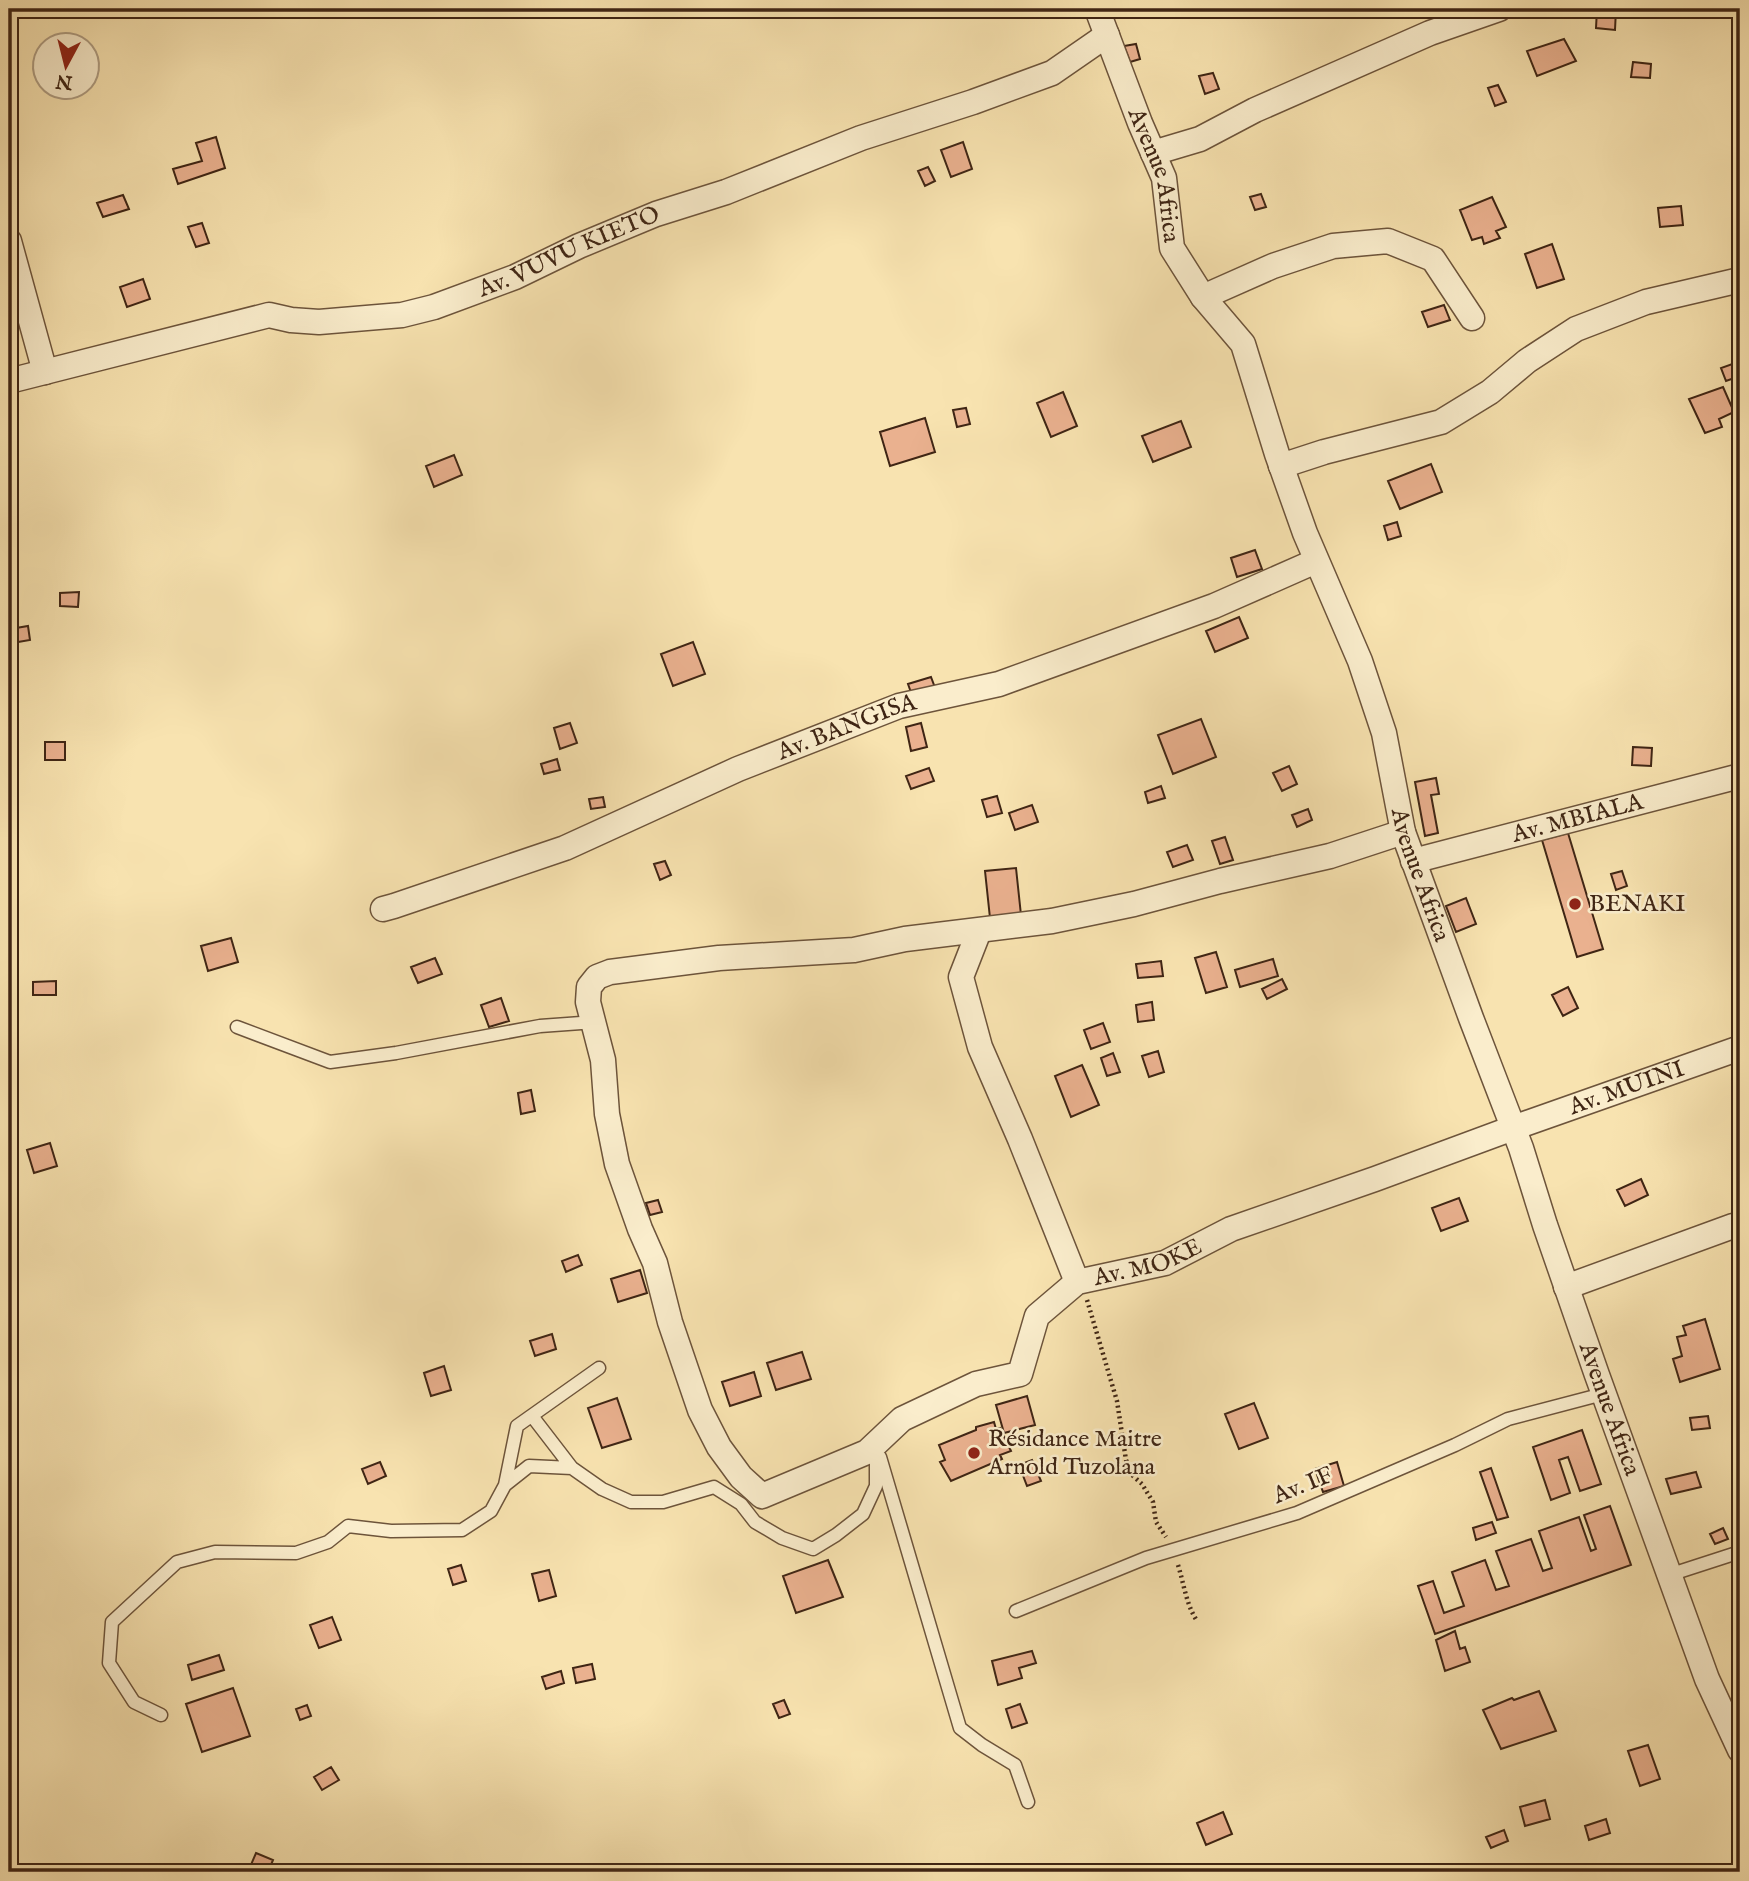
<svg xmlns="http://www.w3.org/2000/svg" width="1749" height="1881" font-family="'IM FELL English',serif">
<rect width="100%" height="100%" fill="#f8e3b0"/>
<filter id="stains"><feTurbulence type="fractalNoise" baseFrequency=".00286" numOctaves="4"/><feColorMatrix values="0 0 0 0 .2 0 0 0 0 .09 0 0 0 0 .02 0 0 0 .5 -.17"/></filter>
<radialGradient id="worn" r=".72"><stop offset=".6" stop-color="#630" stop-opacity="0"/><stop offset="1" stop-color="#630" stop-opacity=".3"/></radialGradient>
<path fill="#eab18f" stroke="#3f2514" stroke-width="2" d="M 1597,9 L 1616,9 L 1615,30 L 1596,28 Z
M 1564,39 L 1576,61 L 1537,76 L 1527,51 Z
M 1136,44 L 1140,59 L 1130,62 L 1124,46 Z
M 1633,62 L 1651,64 L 1650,78 L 1631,77 Z
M 1213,73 L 1219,89 L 1205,94 L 1199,76 Z
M 1498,85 L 1506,102 L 1495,106 L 1488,88 Z
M 216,137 L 225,168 L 178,184 L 173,169 L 202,161 L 196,143 Z
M 963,142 L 972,169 L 951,177 L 941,150 Z
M 928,167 L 935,181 L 925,186 L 918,171 Z
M 1261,194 L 1266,207 L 1255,210 L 1250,197 Z
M 123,195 L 129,209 L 103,217 L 97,203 Z
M 1492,197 L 1506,227 L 1496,231 L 1500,238 L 1484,244 L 1482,237 L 1472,240 L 1460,210 Z
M 1681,206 L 1683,225 L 1660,227 L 1658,208 Z
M 202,223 L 209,243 L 196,247 L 188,227 Z
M 1552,244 L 1564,279 L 1537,288 L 1525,254 Z
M 143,279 L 150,299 L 127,307 L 120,287 Z
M 1444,305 L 1450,320 L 1428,327 L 1422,312 Z
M 1738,362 L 1740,367 L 1740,376 L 1726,381 L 1721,368 Z
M 1723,387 L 1734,412 L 1719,419 L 1722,427 L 1705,433 L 1689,399 Z
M 1063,392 L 1077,426 L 1051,437 L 1037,403 Z
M 966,408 L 970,424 L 957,427 L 953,410 Z
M 925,418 L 935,452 L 890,466 L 880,432 Z
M 1181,421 L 1191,447 L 1153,462 L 1142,436 Z
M 454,455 L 462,475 L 434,487 L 426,466 Z
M 1431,464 L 1442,492 L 1400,509 L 1388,481 Z
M 1397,522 L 1401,536 L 1388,540 L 1384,526 Z
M 1255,550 L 1262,569 L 1237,577 L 1231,558 Z
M 79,592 L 78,607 L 60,606 L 60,593 Z
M 1239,617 L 1248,638 L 1215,652 L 1206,631 Z
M 28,626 L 30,640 L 12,643 L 10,629 Z
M 693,642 L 705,674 L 673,686 L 661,654 Z
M 931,677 L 937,693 L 914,701 L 908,684 Z
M 1201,719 L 1216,757 L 1173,774 L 1158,735 Z
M 570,723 L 577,743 L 560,749 L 554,728 Z
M 921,723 L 927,747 L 911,751 L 906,727 Z
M 45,742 L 65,742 L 65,760 L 45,760 Z
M 1633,747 L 1652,748 L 1651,766 L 1632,765 Z
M 557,759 L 560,770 L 544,774 L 541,764 Z
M 1289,766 L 1297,784 L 1282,791 L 1273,773 Z
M 929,768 L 934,781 L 911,789 L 906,776 Z
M 1436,778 L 1439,794 L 1431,795 L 1438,833 L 1425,836 L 1415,782 Z
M 1161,786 L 1165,798 L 1148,803 L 1145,792 Z
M 997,796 L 1002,813 L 987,817 L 982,800 Z
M 603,797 L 605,807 L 591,809 L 589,799 Z
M 1032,805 L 1038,822 L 1015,830 L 1009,813 Z
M 1308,809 L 1312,820 L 1297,827 L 1292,815 Z
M 1568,833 L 1603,949 L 1577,957 L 1542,840 Z
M 1225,837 L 1233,860 L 1220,864 L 1212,841 Z
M 1187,845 L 1193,860 L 1173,867 L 1167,852 Z
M 665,861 L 671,875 L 660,880 L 654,864 Z
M 1016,868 L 1021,915 L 990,918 L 985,871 Z
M 1622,871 L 1627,886 L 1616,890 L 1611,874 Z
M 1466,898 L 1476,924 L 1456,932 L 1446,906 Z
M 231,938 L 238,962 L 208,971 L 201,946 Z
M 1216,952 L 1227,987 L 1206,993 L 1195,958 Z
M 435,958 L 442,974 L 418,983 L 411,967 Z
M 1273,959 L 1278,976 L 1240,987 L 1235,970 Z
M 1161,961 L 1163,976 L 1138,978 L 1136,964 Z
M 1282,979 L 1287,989 L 1267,999 L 1262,989 Z
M 56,981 L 56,995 L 33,995 L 33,982 Z
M 1568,987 L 1578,1008 L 1563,1016 L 1552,995 Z
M 501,998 L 509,1021 L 489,1027 L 481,1005 Z
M 1152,1002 L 1154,1020 L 1138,1022 L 1136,1005 Z
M 1103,1023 L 1110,1042 L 1091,1049 L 1084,1030 Z
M 1158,1051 L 1164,1072 L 1149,1077 L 1142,1056 Z
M 1113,1053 L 1120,1072 L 1107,1076 L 1101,1058 Z
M 1082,1065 L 1099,1105 L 1071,1117 L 1055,1076 Z
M 531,1090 L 535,1111 L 521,1114 L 518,1093 Z
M 50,1143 L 57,1166 L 34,1173 L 27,1150 Z
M 1641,1179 L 1648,1195 L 1625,1206 L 1617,1190 Z
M 1459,1198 L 1468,1221 L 1441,1231 L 1432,1208 Z
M 658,1200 L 662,1212 L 650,1215 L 646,1203 Z
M 578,1255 L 582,1265 L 566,1272 L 562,1261 Z
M 640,1270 L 647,1293 L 618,1302 L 611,1279 Z
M 1705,1319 L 1720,1369 L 1680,1382 L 1673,1359 L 1682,1356 L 1677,1337 L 1686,1335 L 1683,1326 Z
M 552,1334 L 556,1349 L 535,1356 L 530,1341 Z
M 802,1352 L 811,1379 L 776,1390 L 767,1363 Z
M 444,1366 L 451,1390 L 431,1396 L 424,1373 Z
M 754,1372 L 761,1396 L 730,1406 L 722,1382 Z
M 1027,1396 L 1035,1425 L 1004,1433 L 996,1405 Z
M 617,1398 L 631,1439 L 602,1448 L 588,1408 Z
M 1254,1403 L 1268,1438 L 1239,1449 L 1225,1414 Z
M 1708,1416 L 1710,1428 L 1692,1430 L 1690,1418 Z
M 994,1422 L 996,1429 L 1000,1428 L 1011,1451 L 1000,1455 L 1002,1459 L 951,1481 L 940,1462 L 945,1460 L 939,1445 L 976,1430 L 976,1427 Z
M 1582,1430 L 1601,1484 L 1580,1491 L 1568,1457 L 1559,1460 L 1570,1493 L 1551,1500 L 1533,1447 Z
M 1032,1460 L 1041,1481 L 1027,1486 L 1019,1465 Z
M 380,1462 L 386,1476 L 368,1484 L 362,1469 Z
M 1337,1462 L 1344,1486 L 1323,1492 L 1315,1469 Z
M 1491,1468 L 1508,1517 L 1497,1520 L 1480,1472 Z
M 1696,1472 L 1701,1487 L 1671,1494 L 1666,1479 Z
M 1610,1506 L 1631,1565 L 1435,1634 L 1418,1586 L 1433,1581 L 1444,1613 L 1464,1606 L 1452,1572 L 1485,1560 L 1496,1590 L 1509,1586 L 1496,1551 L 1531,1539 L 1543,1571 L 1552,1568 L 1539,1531 L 1579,1517 L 1591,1551 L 1596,1549 L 1584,1515 Z
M 1492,1522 L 1496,1533 L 1476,1540 L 1473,1528 Z
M 1723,1528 L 1728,1539 L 1715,1544 L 1710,1534 Z
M 828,1560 L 843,1597 L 796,1613 L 783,1576 Z
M 461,1565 L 466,1581 L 453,1585 L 448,1569 Z
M 549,1570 L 556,1596 L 539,1601 L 532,1574 Z
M 332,1617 L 341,1640 L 319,1648 L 310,1625 Z
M 1455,1631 L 1460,1649 L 1465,1647 L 1470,1662 L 1445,1671 L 1436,1640 Z
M 1032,1651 L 1036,1663 L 1019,1668 L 1022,1678 L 998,1685 L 992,1661 Z
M 219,1655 L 224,1670 L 192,1680 L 188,1665 Z
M 592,1664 L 595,1679 L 576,1683 L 573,1668 Z
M 561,1671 L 564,1683 L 546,1689 L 542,1677 Z
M 233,1688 L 250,1736 L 202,1752 L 186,1704 Z
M 1539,1691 L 1556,1731 L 1501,1749 L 1483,1710 L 1512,1698 L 1514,1700 Z
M 784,1700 L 790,1714 L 779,1718 L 773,1704 Z
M 1020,1704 L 1027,1723 L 1012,1728 L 1006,1709 Z
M 307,1705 L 311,1716 L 300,1720 L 296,1709 Z
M 1648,1745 L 1660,1779 L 1640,1786 L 1628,1751 Z
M 331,1767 L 339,1780 L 322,1790 L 314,1777 Z
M 1545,1800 L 1550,1819 L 1525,1826 L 1520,1807 Z
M 1223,1812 L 1232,1834 L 1206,1845 L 1197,1823 Z
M 1606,1819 L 1610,1833 L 1589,1840 L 1585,1826 Z
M 1504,1830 L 1508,1841 L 1491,1848 L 1486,1837 Z
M 256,1853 L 273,1860 L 268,1872 L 250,1867 Z"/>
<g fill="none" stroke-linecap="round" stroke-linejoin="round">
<g stroke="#6d543b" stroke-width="15">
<path id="service" d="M 237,1027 L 330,1062 L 396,1053 L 540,1026 L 595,1022
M 532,1416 L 572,1468
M 880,1457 L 960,1728 L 982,1745 L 1015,1765 L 1028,1802
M 505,1485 L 517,1426 L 599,1368
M 1669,1575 L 1740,1552
M 1016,1611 L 1146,1558 L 1297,1513 L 1455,1445 L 1508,1419 L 1603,1394
M 161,1715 L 134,1702 L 109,1663 L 112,1622 L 177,1562 L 215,1552 L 296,1553 L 328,1542 L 348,1526 L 391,1531 L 462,1530 L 491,1511 L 505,1485 L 529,1466 L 572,1468 L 602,1489 L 631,1502 L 663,1502 L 714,1487 L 741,1504 L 755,1522 L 782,1538 L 813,1549 L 836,1535 L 863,1514 L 876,1486 L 876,1443"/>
</g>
<g stroke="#6d543b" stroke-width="27">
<g id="minor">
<path id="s1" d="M 1097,9 L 1140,123 L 1164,178 L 1172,248 L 1203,297 L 1243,344 L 1277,454 L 1305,533 L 1360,661 L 1384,733 L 1403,832 L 1471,1018 L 1521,1148 L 1545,1225 L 1597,1375 L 1707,1679 L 1740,1750"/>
<path d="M 1153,153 L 1200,139 L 1255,110 L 1430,33 L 1499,9"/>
<path d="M 9,241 L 45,372"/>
<path d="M 1203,297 L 1273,266 L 1333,246 L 1388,241 L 1433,259 L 1472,318"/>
<path id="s2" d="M 9,381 L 269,315 L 291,320 L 319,322 L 402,315 L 434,307 L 515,277 L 579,246 L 656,214 L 726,192 L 861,138 L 973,102 L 1052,73 L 1107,35"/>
<path d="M 1281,466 L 1324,452 L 1441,422 L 1490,392 L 1527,361 L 1576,329 L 1646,302 L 1740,280"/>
<path id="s3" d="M 1403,832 L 1330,856 L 1220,881 L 1134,904 L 1052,921 L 905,939 L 854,950 L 719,958 L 610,972 L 597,977 L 589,987 L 588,1002 L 603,1060 L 607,1114 L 617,1164 L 640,1229 L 655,1263 L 670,1322 L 700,1410 L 719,1447 L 741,1477 L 762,1496 L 867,1452 L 902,1419 L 976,1384 L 1020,1374 L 1037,1316 L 1077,1282 L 1165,1263 L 1231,1229 L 1375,1179 L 1513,1128 L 1740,1048"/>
<path id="s4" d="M 1413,861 L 1740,776"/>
<path id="s5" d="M 383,909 L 394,906 L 565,848 L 738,769 L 899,706 L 999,684 L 1214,606 L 1316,561"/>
<path d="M 979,931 L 961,977 L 980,1047 L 1020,1139 L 1077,1282"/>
<path d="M 1566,1287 L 1733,1226 L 1740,1227"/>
</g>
</g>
<path stroke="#3f2514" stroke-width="4.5" stroke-dasharray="2 3.5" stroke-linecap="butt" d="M 1087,1300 L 1117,1401 L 1126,1460 L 1132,1475 L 1142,1484 L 1153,1502 L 1156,1522 L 1166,1537
M 1178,1565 C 1184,1584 1186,1604 1197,1621"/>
<use href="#service" stroke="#faedcc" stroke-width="12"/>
<use href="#minor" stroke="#faedcc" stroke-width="24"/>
</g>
<g fill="#8f2418" stroke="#faedcc" stroke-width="2.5">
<circle cx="1575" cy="904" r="7"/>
<circle cx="974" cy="1453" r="7"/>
</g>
<g text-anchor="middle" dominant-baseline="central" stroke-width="5" stroke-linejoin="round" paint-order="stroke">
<g font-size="24" fill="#3f2514" stroke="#faedcc">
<text stroke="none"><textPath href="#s1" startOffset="177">Avenue Africa</textPath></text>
<text stroke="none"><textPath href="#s2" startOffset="581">Av. VUVU KIETO</textPath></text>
<text stroke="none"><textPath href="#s5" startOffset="499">Av. BANGISA</textPath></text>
<text stroke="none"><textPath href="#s4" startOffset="170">Av. MBIALA</textPath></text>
<text stroke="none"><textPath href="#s1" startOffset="933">Avenue Africa</textPath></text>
<text stroke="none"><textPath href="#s3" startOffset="2368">Av. MUINI</textPath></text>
<text stroke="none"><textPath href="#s3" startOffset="1857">Av. MOKE</textPath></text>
<text stroke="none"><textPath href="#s1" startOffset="1500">Avenue Africa</textPath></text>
<text transform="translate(1303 1486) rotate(-22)">Av. IF</text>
</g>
<g font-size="24" fill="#3f2514" stroke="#faedcc" text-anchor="start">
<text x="1589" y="904">BENAKI</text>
<text x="988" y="1439">Résidance Maitre<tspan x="988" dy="28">Arnold Tuzolana</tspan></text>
</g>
</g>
<rect width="1749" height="1881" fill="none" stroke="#f8e3b0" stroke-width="35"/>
<rect x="10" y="10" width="1728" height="1860" fill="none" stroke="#3f2514" stroke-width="3.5"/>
<rect x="18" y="18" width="1714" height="1846" fill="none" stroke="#3f2514" stroke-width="2"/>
<g transform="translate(66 66) rotate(187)"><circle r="33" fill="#faedcc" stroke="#af9d82" stroke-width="2"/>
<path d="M0-5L12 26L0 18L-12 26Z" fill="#8f2418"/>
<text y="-10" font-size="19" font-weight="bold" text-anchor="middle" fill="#3f2514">N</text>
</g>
<rect width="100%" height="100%" filter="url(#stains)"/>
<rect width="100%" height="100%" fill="url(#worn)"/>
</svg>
